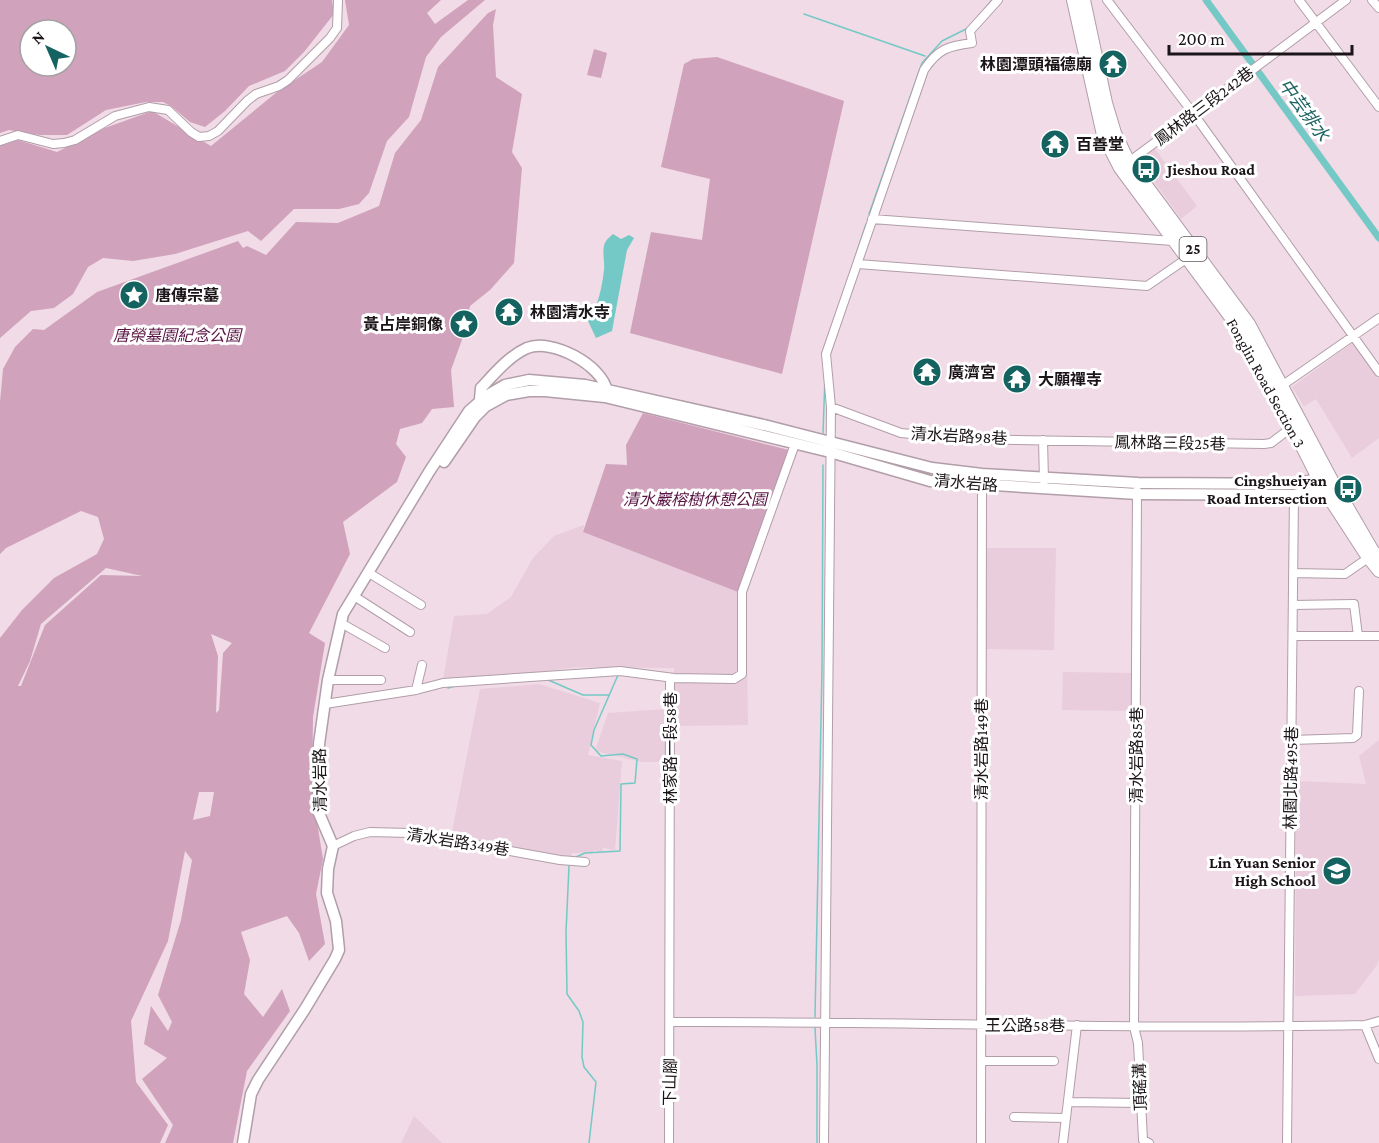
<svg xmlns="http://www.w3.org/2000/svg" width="1379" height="1143" font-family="'Crimson Pro','Noto Sans TC',serif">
<rect width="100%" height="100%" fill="#f0dbe6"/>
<path fill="#e9cddc" d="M 1153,146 L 1197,206 L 1181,219 L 1137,158 Z
M 1355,341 L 1379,374 L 1379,438 L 1352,458 L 1316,399 L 1304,406 L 1292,387 Z
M 584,525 L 583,532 L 738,592 L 746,600 L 748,725 L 676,726 L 674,668 L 577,667 L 442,686 L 454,616 L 487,614 L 511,597 L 533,558 L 554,536 Z
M 987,548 L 1056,548 L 1054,650 L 986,649 Z
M 1063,672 L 1133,673 L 1132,711 L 1062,710 Z
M 539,684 L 600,703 L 588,755 L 622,761 L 615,850 L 603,848 L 602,852 L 594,850 L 593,853 L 572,853 L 571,857 L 451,837 L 480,689 Z
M 666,709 L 667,762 L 642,762 L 595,751 L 608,713 Z
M 1379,740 L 1379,959 L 1377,965 L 1355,994 L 1295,996 L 1296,781 L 1366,784 L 1359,756 Z
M 414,1116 L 442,1143 L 401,1143 Z"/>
<path fill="#d0a2bc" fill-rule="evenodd" d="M 0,0 L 332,0 L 334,14 L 304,52 L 285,71 L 249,86 L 225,111 L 205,127 L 190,122 L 171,106 L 163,102 L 146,102 L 106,110 L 67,135 L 40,135 L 9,130 L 0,133 ZM 30,30 L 66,30 L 66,66 L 30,66 Z
M 345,0 L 441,0 L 427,13 L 435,24 L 468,0 L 485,0 L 441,37 L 426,57 L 409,117 L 387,141 L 369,193 L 359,204 L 339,209 L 294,209 L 261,241 L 248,231 L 175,254 L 133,261 L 103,258 L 88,267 L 73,294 L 54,308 L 31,311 L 0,338 L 0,146 L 18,140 L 57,152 L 105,128 L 152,111 L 211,146 L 277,92 L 322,62 L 349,25 Z
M 496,9 L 493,25 L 496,77 L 522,94 L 512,152 L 522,168 L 514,263 L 490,290 L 470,306 L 464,334 L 451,370 L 454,407 L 432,409 L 422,423 L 400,429 L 396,444 L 406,457 L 397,482 L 343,522 L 350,554 L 309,633 L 325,643 L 313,717 L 312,792 L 323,859 L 316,894 L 325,944 L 309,961 L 299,933 L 287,916 L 241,932 L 250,960 L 244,994 L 263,1017 L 282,989 L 290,1011 L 247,1071 L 233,1143 L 165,1143 L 173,1125 L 142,1079 L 167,1058 L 144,1044 L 151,1006 L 168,1031 L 172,1022 L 158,995 L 181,920 L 192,860 L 185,851 L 168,941 L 131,1021 L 136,1082 L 168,1125 L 160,1143 L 0,1143 L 0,638 L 22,610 L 54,578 L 97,554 L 104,539 L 98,517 L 81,511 L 6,548 L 0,554 L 0,402 L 3,369 L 15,347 L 33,329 L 44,330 L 97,292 L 238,241 L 243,248 L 247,246 L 266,255 L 296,222 L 338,223 L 379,206 L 395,153 L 421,120 L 438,67 L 488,13 ZM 106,568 L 142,576 L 101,575 L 45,625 L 21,686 L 18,686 L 30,661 L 41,624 ZM 211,634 L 232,643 L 223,653 L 219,710 L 216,713 L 218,656 ZM 199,792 L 214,792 L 210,816 L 193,820 Z
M 594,49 L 607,53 L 601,78 L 587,75 Z
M 717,57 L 844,101 L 782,374 L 630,333 L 651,232 L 702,240 L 710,179 L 661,167 L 684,64 L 693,59 Z
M 643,413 L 789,450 L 738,592 L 583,532 L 606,464 L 627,465 L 626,445 Z"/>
<path fill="#74c9c6" d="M 613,234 L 621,239 L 629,235 L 634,238 L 627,250 L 612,331 L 596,338 L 588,321 C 598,307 602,287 604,270 C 605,261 601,248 606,241 C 608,238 611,236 613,234 Z"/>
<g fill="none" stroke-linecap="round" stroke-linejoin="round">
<path stroke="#74c9c6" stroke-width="1.5" d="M 983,11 L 992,0
M 804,14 L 925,56
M 869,214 L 922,63 L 942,41 L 968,28
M 851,270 L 866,224
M 823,433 L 825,377
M 546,679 L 583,695 L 609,695
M 448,688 L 455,686
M 576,857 L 585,853 L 620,851 L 621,784 L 635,783 L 637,759 L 623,754 L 601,756 L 591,745 L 594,730 L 618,675
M 569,866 L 566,932 L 567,994 L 579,1011 L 583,1022 L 582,1057 L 584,1067 L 596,1082 L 589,1143
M 815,1017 L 822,670 L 823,465
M 815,1028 L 817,1065 L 817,1143"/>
<path stroke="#74c9c6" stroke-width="7" d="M 1206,0 L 1379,238"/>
<g stroke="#b19ea8" stroke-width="10">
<path id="street" d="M 1107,0 L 1193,113 L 1379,372
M 1299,0 L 1379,107
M 1372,0 L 1379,8
M 0,141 L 18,135 L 53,144 L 64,143 L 75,140 L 115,116 L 149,107 L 168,110 L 191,132 L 199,137 L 209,136 L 218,131 L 247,101 L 256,94 L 279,86 L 288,80 L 330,38 L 337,28 L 338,0
M 1126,164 L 1346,0
M 872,219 L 1173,241
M 858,264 L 1147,286 L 1186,259
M 1280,387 L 1379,318
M 831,407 L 901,433 L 962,439 L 1264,444 L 1271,443 L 1292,427
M 1043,440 L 1044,481
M 1137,491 L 1134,1027 L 1138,1043 L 1143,1140 L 1149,1143
M 369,573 L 421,605
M 1293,573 L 1345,574 L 1368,558
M 354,596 L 410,632
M 1293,605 L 1354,604 L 1358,636
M 341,623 L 385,648
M 1293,636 L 1379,636
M 328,680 L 381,680
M 416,690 L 422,665
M 325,704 L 416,690 L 443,683 L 620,671 L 674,678
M 1292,740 L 1353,738 L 1357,735 L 1359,691
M 333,846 L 354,836 L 370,832 L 410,833 L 560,860 L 585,862
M 670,1022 C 902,1021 1134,1030 1365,1025 L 1379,1021
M 1365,1025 L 1379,1059
M 982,1061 L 1054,1061
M 1068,1102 L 1140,1103
M 1014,1117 L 1065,1118
M 669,1143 L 670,680 L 674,678 L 734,679 L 742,674 L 742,592 L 795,444
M 824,1143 L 831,407 L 826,354 L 924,70 C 938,49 948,46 972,43 L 970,31 L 998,0
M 981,1143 L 982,482
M 1063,1143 L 1077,1025
M 1287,1143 L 1294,495"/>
</g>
<g stroke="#b19ea8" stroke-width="13">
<path id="secondary" d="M 483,403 L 480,399 L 481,388 C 494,374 509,356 527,348 C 552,338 602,365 607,391
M 444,462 L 475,417 L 486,406 L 506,395 L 529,391 L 545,391 L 605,397 L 830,452 L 930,481 L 1137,494 L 1294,495 L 1329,488
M 243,1143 L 251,1094 L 258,1080 L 305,1009 L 335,959 L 339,950 L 336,921 L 327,893 L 328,869 L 333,846 L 318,811 L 318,793 L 319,744 L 328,680 L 343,614 L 429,472 L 469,411 L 486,396 L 505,385 L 529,380 L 585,385 L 764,425 L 932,468 L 982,474 L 1138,483 L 1293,484 L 1327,477"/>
</g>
<g stroke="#b19ea8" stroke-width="14">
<path id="primary" d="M 1073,0 L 1103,135 L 1120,168 L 1240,330 L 1274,391 L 1324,490 L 1367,556 L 1379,571
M 1084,0 L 1106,103 L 1115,133 L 1129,162 L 1249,324 L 1334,484 L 1373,551 L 1379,557"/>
</g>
<use href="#street" stroke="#fff" stroke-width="8"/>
<use href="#secondary" stroke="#fff" stroke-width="10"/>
<use href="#primary" stroke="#fff" stroke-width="12"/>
</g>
<defs>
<g id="temple-disc" transform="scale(1.5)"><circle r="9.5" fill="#146361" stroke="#fff"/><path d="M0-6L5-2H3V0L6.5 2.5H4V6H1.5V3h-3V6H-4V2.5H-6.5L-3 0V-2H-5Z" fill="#fff"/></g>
<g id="bus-disc" transform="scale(1.5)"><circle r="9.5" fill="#146361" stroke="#fff"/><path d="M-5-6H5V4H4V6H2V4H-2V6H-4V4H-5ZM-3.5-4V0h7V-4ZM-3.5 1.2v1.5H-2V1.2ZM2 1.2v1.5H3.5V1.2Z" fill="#fff"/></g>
<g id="sight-disc" transform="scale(1.5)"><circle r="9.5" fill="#146361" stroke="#fff"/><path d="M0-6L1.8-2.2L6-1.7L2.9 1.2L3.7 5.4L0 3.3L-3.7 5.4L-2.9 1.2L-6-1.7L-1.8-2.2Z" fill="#fff"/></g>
<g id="school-disc" transform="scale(1.5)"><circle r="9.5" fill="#146361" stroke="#fff"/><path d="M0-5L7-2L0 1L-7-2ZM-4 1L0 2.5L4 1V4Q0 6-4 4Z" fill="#fff"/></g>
</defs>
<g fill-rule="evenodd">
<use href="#temple-disc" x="1113" y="64"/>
<use href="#temple-disc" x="1055" y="144"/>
<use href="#bus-disc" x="1146" y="169"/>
<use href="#sight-disc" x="134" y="295"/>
<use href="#temple-disc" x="509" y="312"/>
<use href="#sight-disc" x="464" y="324"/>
<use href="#temple-disc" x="927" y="372"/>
<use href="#temple-disc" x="1017" y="379"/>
<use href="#bus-disc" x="1348" y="489"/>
<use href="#school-disc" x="1337" y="871"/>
</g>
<g text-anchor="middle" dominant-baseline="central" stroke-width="6" stroke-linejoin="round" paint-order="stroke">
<rect fill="#fff" stroke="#5f5a5d" stroke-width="1.5" x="1179.5" y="237" width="27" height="24" rx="4.5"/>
<g font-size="15" font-weight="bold" fill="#1b1418">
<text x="1193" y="249">25</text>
</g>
<g font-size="16" font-weight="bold" fill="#1b1418" stroke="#fff" text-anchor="start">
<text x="1092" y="64" text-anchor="end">林園潭頭福德廟</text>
<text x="1076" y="144">百善堂</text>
<text x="1167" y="169">Jieshou Road</text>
<text x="155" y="295">唐傳宗墓</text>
<text x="530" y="312">林園清水寺</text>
<text x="443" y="324" text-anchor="end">黃占岸銅像</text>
<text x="948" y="372">廣濟宮</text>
<text x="1038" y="379">大願禪寺</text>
<text x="1327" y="480" text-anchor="end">Cingshueiyan<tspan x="1327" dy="18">Road Intersection</tspan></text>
<text x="1316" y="862" text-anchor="end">Lin Yuan Senior<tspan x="1316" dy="18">High School</tspan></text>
</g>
<g font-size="16" fill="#1b1418" stroke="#fff">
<text transform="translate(1204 106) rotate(-37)">鳳林路三段242巷</text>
<text transform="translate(1266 383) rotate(61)">Fonglin Road Section 3</text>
<text transform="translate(959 436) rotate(3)">清水岩路98巷</text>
<text transform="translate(1170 443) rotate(1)">鳳林路三段25巷</text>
<text transform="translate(966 483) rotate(5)">清水岩路</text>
<text transform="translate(670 748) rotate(-90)">林家路一段58巷</text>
<text transform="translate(981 749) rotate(-90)">清水岩路149巷</text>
<text transform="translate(1136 755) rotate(-90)">清水岩路85巷</text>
<text transform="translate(1291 778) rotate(-89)">林園北路495巷</text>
<text transform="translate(320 780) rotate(-91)">清水岩路</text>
<text transform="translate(458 842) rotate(9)">清水岩路349巷</text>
<text x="1025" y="1025">王公路58巷</text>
<text transform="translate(670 1082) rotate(-89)">下山腳</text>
<text transform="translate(1140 1087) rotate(-92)">頂磘溝</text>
</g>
<g font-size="16" font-style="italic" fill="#591342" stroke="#fff">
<text x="177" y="335">唐榮墓園紀念公園</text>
<text x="695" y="499">清水巖榕樹休憩公園</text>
</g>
<g font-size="18" font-style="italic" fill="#1d6462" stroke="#fff">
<text transform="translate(1304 110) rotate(54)">中芸排水</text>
</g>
</g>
<g transform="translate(48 48) rotate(316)"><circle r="28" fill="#ffffff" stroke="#a4a1a3" stroke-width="1.5"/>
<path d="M0-4.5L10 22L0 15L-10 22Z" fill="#146361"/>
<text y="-9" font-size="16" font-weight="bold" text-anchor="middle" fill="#1b1418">N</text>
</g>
<path d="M1169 45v9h183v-9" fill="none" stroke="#1b1418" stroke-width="3"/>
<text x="1178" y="45" font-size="18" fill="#1b1418" stroke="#ffffff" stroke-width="4.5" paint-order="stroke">200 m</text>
</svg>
